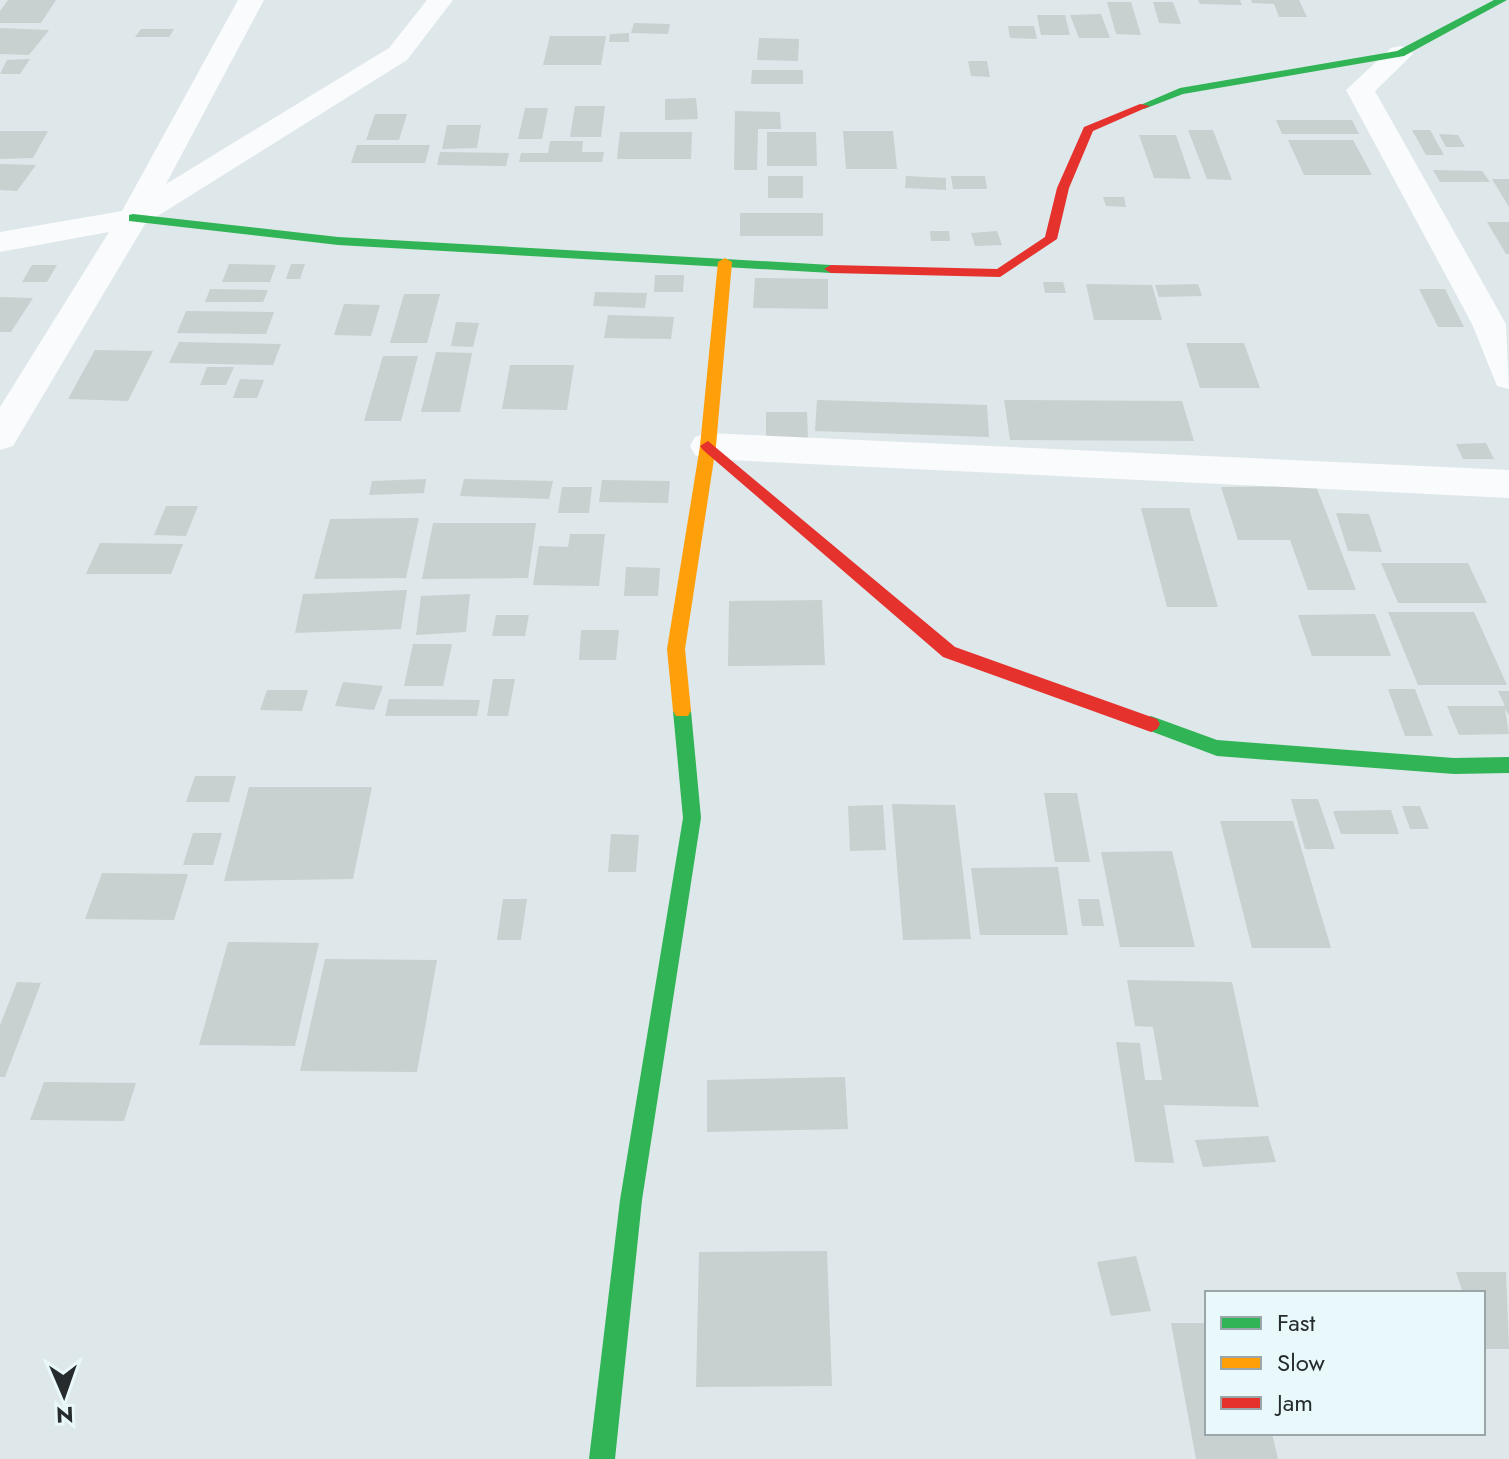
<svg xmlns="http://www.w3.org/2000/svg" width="1509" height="1459" font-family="Jost,sans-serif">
<rect width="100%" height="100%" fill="#dee7ea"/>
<path fill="#c8d0d0" d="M 8,0 L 56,0 L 41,23 L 0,23 L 0,11 Z
M 1198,0 L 1240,0 L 1242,5 L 1200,4 Z
M 1251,0 L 1299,0 L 1307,17 L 1279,17 L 1274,4 L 1252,3 Z
M 1107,2 L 1131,2 L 1141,35 L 1116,34 Z
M 1153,2 L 1173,2 L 1181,24 L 1159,23 Z
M 1101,14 L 1110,38 L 1079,38 L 1070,15 Z
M 1037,15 L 1065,15 L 1070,35 L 1041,35 Z
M 634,23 L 670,24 L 668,34 L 631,33 Z
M 1008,26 L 1034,26 L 1037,39 L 1010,38 Z
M 0,28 L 49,30 L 29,55 L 0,54 Z
M 141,29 L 174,29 L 169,37 L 135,37 Z
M 629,33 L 629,42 L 609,42 L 610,34 Z
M 550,36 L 606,36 L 601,65 L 543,65 Z
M 759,38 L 799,39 L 798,61 L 757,60 Z
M 30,59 L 20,74 L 0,74 L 7,60 Z
M 968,61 L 987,61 L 990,77 L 971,76 Z
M 752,70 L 803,70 L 803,84 L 751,84 Z
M 696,98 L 698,119 L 665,120 L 665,99 Z
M 575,106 L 605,106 L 601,137 L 570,137 Z
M 525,108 L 548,108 L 542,139 L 518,139 Z
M 735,111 L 780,112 L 781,129 L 758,129 L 757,170 L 734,170 Z
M 375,114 L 407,114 L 399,140 L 366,140 Z
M 1276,120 L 1352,120 L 1359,134 L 1282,134 Z
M 447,125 L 481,125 L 477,148 L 442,149 Z
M 1188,130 L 1213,130 L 1232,180 L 1207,179 Z
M 1412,130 L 1430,130 L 1444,155 L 1426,155 Z
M 0,131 L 48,131 L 33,158 L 0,159 Z
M 843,131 L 893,131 L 897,169 L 846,169 Z
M 620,132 L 692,132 L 691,159 L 617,159 Z
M 767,132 L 816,132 L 817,166 L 767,166 Z
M 1439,134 L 1458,135 L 1465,147 L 1446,147 Z
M 1139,135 L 1176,135 L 1191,179 L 1154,178 Z
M 1288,140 L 1353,140 L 1372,175 L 1304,175 Z
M 550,141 L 583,141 L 582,152 L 604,152 L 602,162 L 519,162 L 521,153 L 548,153 Z
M 357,145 L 430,145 L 425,163 L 351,163 Z
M 440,152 L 509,153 L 506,166 L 437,165 Z
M 0,164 L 36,165 L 17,191 L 0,190 Z
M 1433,170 L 1482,171 L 1490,182 L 1440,182 Z
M 768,176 L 803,176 L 803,198 L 768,198 Z
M 906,176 L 946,178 L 946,190 L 905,188 Z
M 951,176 L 985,176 L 987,189 L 953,189 Z
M 1492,179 L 1509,179 L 1509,207 Z
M 1103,197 L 1124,197 L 1126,207 L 1106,206 Z
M 740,213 L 823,213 L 823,236 L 740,236 Z
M 1487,222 L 1509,222 L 1509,254 L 1506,254 Z
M 930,231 L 949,231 L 950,241 L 931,241 Z
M 997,231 L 1002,245 L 975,246 L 971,233 Z
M 229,264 L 276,265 L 270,282 L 222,282 Z
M 291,264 L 305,264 L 300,279 L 286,279 Z
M 32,265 L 57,265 L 47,282 L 22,282 Z
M 655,275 L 684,275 L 683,292 L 654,292 Z
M 755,278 L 828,279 L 828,309 L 753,308 Z
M 1043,282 L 1063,282 L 1066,293 L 1045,293 Z
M 1086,284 L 1152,285 L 1162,320 L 1094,320 Z
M 1198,284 L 1202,296 L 1159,297 L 1155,285 Z
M 210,289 L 268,290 L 263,302 L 205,302 Z
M 1419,289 L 1445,289 L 1464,327 L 1438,327 Z
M 595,292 L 647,293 L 645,308 L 593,306 Z
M 404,294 L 440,294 L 427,343 L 390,343 Z
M 0,297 L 33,298 L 11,332 L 0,332 Z
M 344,304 L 380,305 L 371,336 L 334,335 Z
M 186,311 L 274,312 L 266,334 L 177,333 Z
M 608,315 L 674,317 L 671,339 L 604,338 Z
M 456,322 L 479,323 L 473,347 L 451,346 Z
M 179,342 L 281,344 L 273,365 L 169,363 Z
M 1186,343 L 1244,343 L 1260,388 L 1200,388 Z
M 95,350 L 153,351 L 128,401 L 68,399 Z
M 436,352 L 472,353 L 460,412 L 421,412 Z
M 383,356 L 418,356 L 401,421 L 364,421 Z
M 510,365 L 574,365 L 567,410 L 502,409 Z
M 207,367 L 234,367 L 226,385 L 200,385 Z
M 240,379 L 264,380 L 257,398 L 233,398 Z
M 817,400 L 987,405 L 989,437 L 815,431 Z
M 1004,400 L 1182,401 L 1194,441 L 1010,440 Z
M 766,412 L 807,412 L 808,439 L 766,439 Z
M 1486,443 L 1494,459 L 1463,459 L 1456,444 Z
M 426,479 L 424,493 L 369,495 L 372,481 Z
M 464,479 L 553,481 L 549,499 L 460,496 Z
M 602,480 L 670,481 L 668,503 L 599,502 Z
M 1316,486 L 1356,590 L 1308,590 L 1290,540 L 1238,540 L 1221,487 Z
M 562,487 L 592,487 L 589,513 L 558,513 Z
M 166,506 L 198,506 L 186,536 L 154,535 Z
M 1141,508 L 1189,508 L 1218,607 L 1167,607 Z
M 1336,513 L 1369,514 L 1382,552 L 1348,551 Z
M 419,518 L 406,578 L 314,579 L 330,519 Z
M 433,523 L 536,523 L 528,578 L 422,579 Z
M 570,534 L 605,534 L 599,586 L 533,585 L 539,546 L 568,547 Z
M 100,543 L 183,544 L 171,574 L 86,574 Z
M 1381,563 L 1468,563 L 1487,603 L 1398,603 Z
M 626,567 L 660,568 L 658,596 L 624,596 Z
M 407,590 L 401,629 L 295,633 L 303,594 Z
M 470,594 L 466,632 L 416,635 L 421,596 Z
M 822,600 L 825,665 L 728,666 L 729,601 Z
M 1388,612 L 1474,612 L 1507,685 L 1418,685 Z
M 1375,614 L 1391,656 L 1312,656 L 1298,615 Z
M 496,615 L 529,615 L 525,636 L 492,636 Z
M 581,630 L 619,630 L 616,660 L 579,660 Z
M 413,644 L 452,644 L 443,686 L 404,686 Z
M 493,679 L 515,679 L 508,716 L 487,716 Z
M 343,682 L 383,686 L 374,710 L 335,706 Z
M 1388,689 L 1415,689 L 1433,736 L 1405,736 Z
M 267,690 L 308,690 L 302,711 L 260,710 Z
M 1498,691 L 1509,691 L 1509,715 L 1505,709 L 1509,734 L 1459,735 L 1447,706 L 1505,706 Z
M 389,699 L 480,700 L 477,716 L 385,716 Z
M 195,776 L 236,776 L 229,802 L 186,802 Z
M 249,787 L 372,787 L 353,879 L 224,881 Z
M 1044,793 L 1077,793 L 1090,862 L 1055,862 Z
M 1291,799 L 1318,799 L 1335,849 L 1305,849 Z
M 892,804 L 955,805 L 971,939 L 903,940 Z
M 883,805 L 886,850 L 850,851 L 848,806 Z
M 1402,806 L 1420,806 L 1429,829 L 1410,829 Z
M 1391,810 L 1399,834 L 1341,834 L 1333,811 Z
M 1220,821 L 1293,821 L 1331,948 L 1252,948 Z
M 193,833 L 222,833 L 213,865 L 183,865 Z
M 611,834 L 639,835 L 636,872 L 608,872 Z
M 1172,851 L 1195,947 L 1120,947 L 1101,852 Z
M 1058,867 L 1068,935 L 980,935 L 971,868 Z
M 102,873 L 188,874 L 174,920 L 85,919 Z
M 503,899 L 527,899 L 521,940 L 497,940 Z
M 1078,899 L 1099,899 L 1104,926 L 1082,926 Z
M 228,942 L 319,943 L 295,1046 L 199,1045 Z
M 325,959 L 437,960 L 417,1072 L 300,1071 Z
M 1127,980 L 1232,982 L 1259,1107 L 1164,1105 L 1174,1163 L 1135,1162 L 1116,1042 L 1140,1043 L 1145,1080 L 1162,1080 L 1153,1027 L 1135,1026 Z
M 17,982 L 41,983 L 5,1077 L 0,1077 L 0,1025 Z
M 845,1077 L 848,1129 L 707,1132 L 707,1080 Z
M 44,1082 L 136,1083 L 124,1121 L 30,1120 Z
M 1268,1136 L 1276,1162 L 1203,1167 L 1195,1140 Z
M 827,1251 L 832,1386 L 696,1387 L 699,1252 Z
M 1136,1256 L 1151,1311 L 1111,1316 L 1097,1262 Z
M 1456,1272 L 1506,1272 L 1509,1349 L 1483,1349 L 1483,1293 L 1463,1293 Z
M 1171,1323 L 1207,1323 L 1207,1433 L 1272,1433 L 1278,1459 L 1196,1459 Z"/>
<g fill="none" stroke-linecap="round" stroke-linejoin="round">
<path fill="#fafbfc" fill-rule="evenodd" d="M 238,0 L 264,0 L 166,184 L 389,48 L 427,0 L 453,0 L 407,60 L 145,224 L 13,446 L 0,450 L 0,407 L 109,232 L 0,252 L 0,232 L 122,211 Z
M 1400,46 L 1409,48 L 1413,54 L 1375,91 L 1506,324 L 1509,389 L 1497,386 L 1472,324 L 1346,90 L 1391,48 Z
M 708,433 L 1509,470 L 1509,498 L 708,459 L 695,455 L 690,446 L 695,437 Z"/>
<path fill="#30b455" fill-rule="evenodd" d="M 1494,0 L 1507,0 L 1404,56 L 1183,94 L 1144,109 L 1138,106 L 1180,88 L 1397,51 Z
M 133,214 L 338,237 L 831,265 L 838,269 L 831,273 L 338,245 L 129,221 L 129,215 Z
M 682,703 L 688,706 L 691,711 L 701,818 L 642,1200 L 615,1459 L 589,1459 L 620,1200 L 683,818 L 673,711 L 676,706 Z
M 1151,716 L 1217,740 L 1454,758 L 1509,757 L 1509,773 L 1454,774 L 1217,756 L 1145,729 L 1142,724 L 1145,719 Z"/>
<path fill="#ff9f0a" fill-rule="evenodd" d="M 725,258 L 732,262 L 716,446 L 685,649 L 691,711 L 688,716 L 676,716 L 673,711 L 667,649 L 700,446 L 718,262 Z"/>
<path fill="#e5322d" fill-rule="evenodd" d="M 1140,104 L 1150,106 L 1093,131 L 1069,188 L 1057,239 L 1000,277 L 831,273 L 824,269 L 831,265 L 997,269 L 1045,237 L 1057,188 L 1084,127 Z
M 708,441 L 955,647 L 1157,719 L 1160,724 L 1157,729 L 1151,732 L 943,657 L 703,450 L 700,446 Z"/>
</g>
<rect x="1205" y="1291" width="280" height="144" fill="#e8f8fb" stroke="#9aa6a9" stroke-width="2"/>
<rect x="1221" y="1317" width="40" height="12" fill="#30b455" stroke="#9aa6a9" stroke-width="2"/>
<text x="1277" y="1331" font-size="24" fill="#262c2d">Fast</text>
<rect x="1221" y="1357" width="40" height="12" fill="#ff9f0a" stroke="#9aa6a9" stroke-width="2"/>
<text x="1277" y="1371" font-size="24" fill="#262c2d">Slow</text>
<rect x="1221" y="1397" width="40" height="12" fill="#e5322d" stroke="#9aa6a9" stroke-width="2"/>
<text x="1277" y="1411" font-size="24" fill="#262c2d">Jam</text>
<g transform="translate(64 1395) rotate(178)" stroke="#e8f8fb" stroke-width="6" paint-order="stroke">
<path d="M0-6L14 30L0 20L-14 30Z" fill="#262c2d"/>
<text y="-12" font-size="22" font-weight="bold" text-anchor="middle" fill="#262c2d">N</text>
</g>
</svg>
